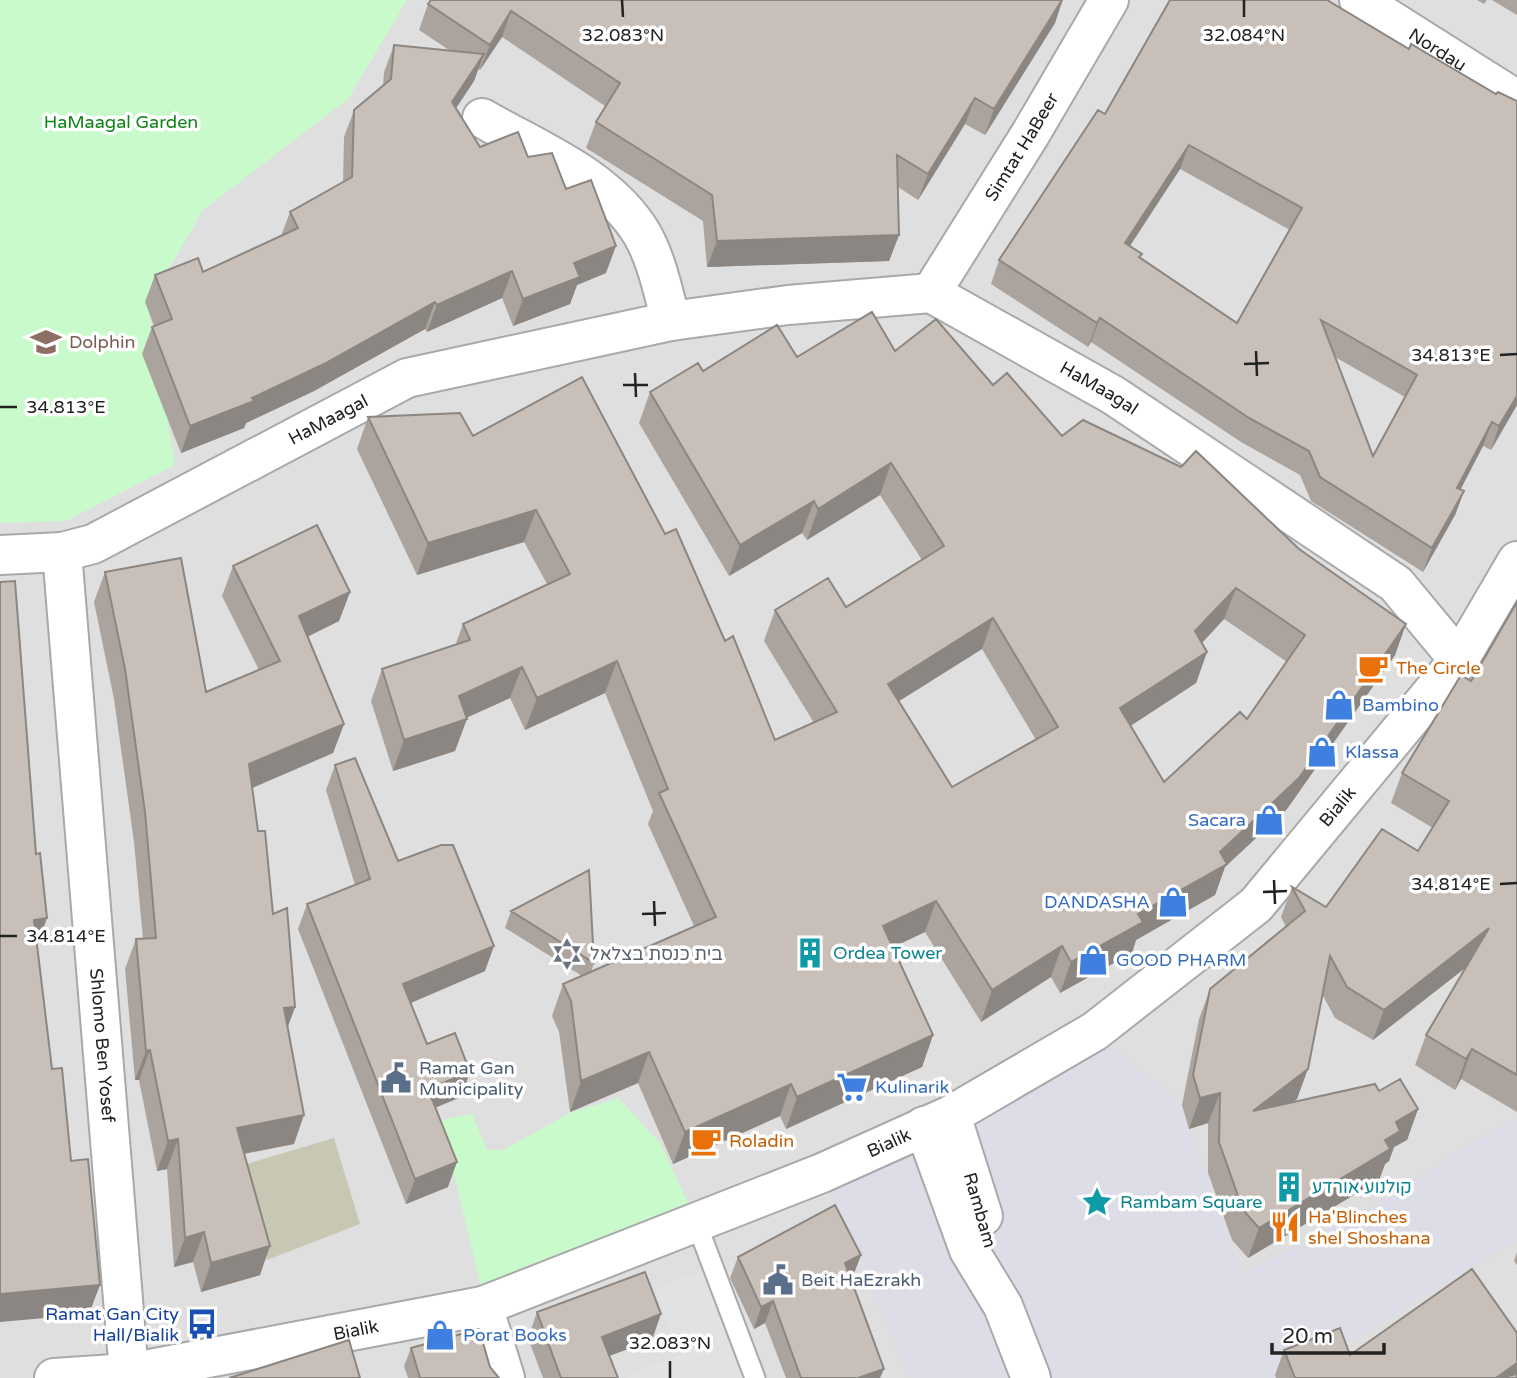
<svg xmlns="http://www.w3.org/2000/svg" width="1517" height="1378" font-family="'Varela Round','Noto Sans Hebrew',sans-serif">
<rect width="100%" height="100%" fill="#f2efe9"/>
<path fill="#e0dfdf" d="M 0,0 L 1517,0 L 1517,1378 L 0,1378 Z"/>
<path fill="#c7c7b4" d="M 334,1138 L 360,1224 L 267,1260 L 240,1166 Z"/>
<path fill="#c8facc" d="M 0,0 L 407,0 L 348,99 L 203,210 L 148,305 L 175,465 L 66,521 L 0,523 Z
M 618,1098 L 660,1143 L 695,1218 L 484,1299 L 441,1120 L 472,1114 L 487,1150 L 503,1150 L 570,1113 Z"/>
<path fill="#e2e2e2" d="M 717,1265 L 759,1378 L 629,1378 L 627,1375 L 679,1355 L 655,1289 Z"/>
<path fill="#dddde8" d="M 1095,1031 L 1182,1105 L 1242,1274 L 1389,1198 L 1455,1153 L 1517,1117 L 1517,1240 L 1331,1353 L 1275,1375 L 1276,1378 L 910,1378 L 822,1173 L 924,1126 L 1002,1303 L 990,1238 L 951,1115 Z"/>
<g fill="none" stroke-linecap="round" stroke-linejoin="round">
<g stroke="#a9a9a9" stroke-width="23">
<path id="service" d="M 696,1222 L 755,1378"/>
</g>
<g stroke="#a9a9a9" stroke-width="42">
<g id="minor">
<path id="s1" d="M 1359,0 L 1517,100"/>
<path d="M 482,118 C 537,150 608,177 642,234 C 657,260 663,292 671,321"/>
<path id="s2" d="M 931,293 L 1031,133 L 1109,0"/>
<path id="s3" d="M 62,552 L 129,1373"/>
<path id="s4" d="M 0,555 L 62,552 L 93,544 L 407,378 L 671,321 L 788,305 L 931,293 L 1113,395 L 1396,584 L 1459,660"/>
<path d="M 483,1306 L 505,1378"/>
</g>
</g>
<g stroke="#a9a9a9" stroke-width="42">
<g id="tertiary">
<path d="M 951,1115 L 983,1216"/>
<path d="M 924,1126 L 969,1250 L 1003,1306 L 1031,1378"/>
<path id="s5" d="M 54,1378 L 129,1373 L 483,1306 L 822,1173 L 951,1115 L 1095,1031 L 1256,905 L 1459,660 L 1517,561"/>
</g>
</g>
<use href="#service" stroke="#fff" stroke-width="19"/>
<use href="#minor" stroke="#fff" stroke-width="38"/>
<use href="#tertiary" stroke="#fff" stroke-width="38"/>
</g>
<path fill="#aba49e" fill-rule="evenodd" d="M 431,0 L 1063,0 L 1055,23 L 985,135 L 965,124 L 918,200 L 898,187 L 899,235 L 889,261 L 707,267 L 703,221 L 586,148 L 596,122 L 605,106 L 502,37 L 480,70 L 478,69 L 474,81 L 456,108 L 480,147 L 528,157 L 566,189 L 606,273 L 577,285 L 570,304 L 513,326 L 502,298 L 427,332 L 425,329 L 314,391 L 246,423 L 244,428 L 181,453 L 142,354 L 152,327 L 154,326 L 145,302 L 155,275 L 203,272 L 281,236 L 290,212 L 343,183 L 344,137 L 354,110 L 383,85 L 384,72 L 394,45 L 449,50 L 419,30 L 428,4 Z
M 1477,0 L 1487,0 L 1484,4 Z
M 1492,0 L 1517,0 L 1517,15 Z
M 1409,49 L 1496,94 L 1517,101 L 1517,405 L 1491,450 L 1483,446 L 1460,489 L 1464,491 L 1455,515 L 1423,572 L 1311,501 L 1300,475 L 1241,442 L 1091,342 L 1088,347 L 991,284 L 999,260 L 1105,114 ZM 1180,169 L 1290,230 L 1237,323 L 1140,258 L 1142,254 L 1130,246 ZM 1335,357 L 1405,397 L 1373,456 Z
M 895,351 L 993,385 L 1062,436 L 1299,549 L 1406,624 L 1395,655 L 1287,809 L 1225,867 L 1215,895 L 1136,940 L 1132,953 L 1060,993 L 1051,977 L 981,1022 L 925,932 L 893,947 L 933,1035 L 922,1067 L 786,1129 L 780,1116 L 673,1164 L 638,1083 L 570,1112 L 559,1032 L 552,1016 L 563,984 L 582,976 L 505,928 L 511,911 L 594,963 L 591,972 L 694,926 L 648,824 L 653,811 L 605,693 L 525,730 L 510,698 L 466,718 L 455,751 L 393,771 L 371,701 L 382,669 L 455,646 L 463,624 L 547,584 L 524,542 L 417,575 L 357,449 L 368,417 L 473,436 L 665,534 L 725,641 L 775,740 L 814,723 L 764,641 L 775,610 L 846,607 L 922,560 L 880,495 L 807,540 L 802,533 L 729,576 L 639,423 L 650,392 L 703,371 L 797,357 ZM 1224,619 L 1287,662 L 1247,719 L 1164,782 L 1130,726 L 1196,683 L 1207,652 L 1202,643 ZM 982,649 L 1036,740 L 952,787 L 899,701 Z
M 233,566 L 350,592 L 339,621 L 308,636 L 344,724 L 333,753 L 252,788 L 258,831 L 273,914 L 295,1007 L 288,1026 L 294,1144 L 244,1154 L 260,1275 L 201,1292 L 193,1262 L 174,1267 L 167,1169 L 157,1171 L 139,1080 L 135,1080 L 125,969 L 136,939 L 143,939 L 134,842 L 114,699 L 94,602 L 105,572 L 206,692 L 259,670 L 222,596 Z
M 1517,602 L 1517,1112 L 1461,1079 L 1455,1090 L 1415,1065 L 1426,1035 L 1465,968 L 1373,1040 L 1335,1018 L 1322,994 L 1297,1099 L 1292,1102 L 1379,1091 L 1418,1109 L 1407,1140 L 1394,1147 L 1389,1161 L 1385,1164 L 1379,1180 L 1248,1258 L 1232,1240 L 1208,1173 L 1208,1123 L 1189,1129 L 1182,1105 L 1199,1019 L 1210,989 L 1286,927 L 1281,917 L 1292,887 L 1326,907 L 1418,851 L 1433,828 L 1391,803 L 1402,773 L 1471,681 Z
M 335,765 L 398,861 L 485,971 L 411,1003 L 427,1044 L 470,1072 L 461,1097 L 435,1108 L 448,1187 L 406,1204 L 298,929 L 307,904 L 355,885 L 326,790 Z
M 1517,1252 L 1517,1265 L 1514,1261 Z
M 861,1255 L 853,1276 L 850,1278 L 880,1378 L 786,1378 L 765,1323 L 754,1329 L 730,1278 L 738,1257 Z
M 537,1312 L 652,1340 L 609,1356 L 618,1378 L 543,1378 L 528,1338 Z
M 411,1348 L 490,1367 L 499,1378 L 408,1378 L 404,1366 Z
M 1284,1350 L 1350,1355 L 1517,1378 L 1276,1378 L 1275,1375 Z"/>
<path fill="#8b8681" d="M 1062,0 L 1055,23 L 985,135 L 994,109 Z
M 511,11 L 502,37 L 480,70 L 490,45 Z
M 484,54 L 474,81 L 442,129 L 452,102 Z
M 975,98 L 965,124 L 918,200 L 928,174 Z
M 1189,145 L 1180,169 L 1116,267 L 1125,243 Z
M 899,235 L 889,261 L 707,267 L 717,241 Z
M 616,246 L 606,273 L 577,285 L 570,304 L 513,326 L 523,299 L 574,263 Z
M 512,271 L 502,298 L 427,332 L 437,305 Z
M 435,302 L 425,329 L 314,391 L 246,423 L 244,428 L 181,453 L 190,426 L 252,398 Z
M 1100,318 L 1091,342 L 1088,347 L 1097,323 Z
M 1517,396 L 1517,405 L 1491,450 L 1499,426 Z
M 1492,422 L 1483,446 L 1449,512 L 1457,488 Z
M 891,463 L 880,495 L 807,540 L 818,509 Z
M 1464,491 L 1455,515 L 1423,572 L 1432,548 Z
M 814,501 L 802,533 L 729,576 L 740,545 Z
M 536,510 L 524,542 L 417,575 L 428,543 Z
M 1236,588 L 1224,619 L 1183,663 L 1195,631 Z
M 350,592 L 339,621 L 289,646 L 299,616 Z
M 993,618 L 982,649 L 877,715 L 888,684 Z
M 1406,624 L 1395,655 L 1287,809 L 1225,867 L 1215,895 L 1136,940 L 1132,953 L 1060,993 L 1071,962 L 1138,914 L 1220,852 Z
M 1207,652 L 1196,683 L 1109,740 L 1120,708 Z
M 617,661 L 605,693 L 525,730 L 537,698 Z
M 522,667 L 510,698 L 457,722 L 467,719 L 455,751 L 393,771 L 404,740 L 459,696 Z
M 344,724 L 333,753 L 238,794 L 249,764 Z
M 936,901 L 925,932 L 872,957 L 883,926 Z
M 47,918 L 37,947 L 34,920 Z
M 1489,928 L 1478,958 L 1373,1040 L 1384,1010 Z
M 494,946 L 485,971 L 394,1010 L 403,984 Z
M 1062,946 L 1051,977 L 981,1022 L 992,990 Z
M 295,1007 L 284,1037 L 284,1008 Z
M 933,1035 L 922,1067 L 786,1129 L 797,1097 Z
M 1472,1049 L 1461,1079 L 1455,1090 L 1466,1059 Z
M 150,1050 L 139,1080 L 135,1080 L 146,1051 Z
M 649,1052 L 638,1083 L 570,1112 L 581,1081 Z
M 1308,1069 L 1297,1099 L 1242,1141 L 1253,1111 Z
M 470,1072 L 461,1097 L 419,1114 L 428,1089 Z
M 791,1084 L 780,1116 L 673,1164 L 685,1132 Z
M 1220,1093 L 1208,1123 L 1189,1129 L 1200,1098 Z
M 1418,1109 L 1407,1140 L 1394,1147 L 1389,1161 L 1385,1164 L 1379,1180 L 1248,1258 L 1259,1228 L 1396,1122 Z
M 304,1115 L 294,1144 L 226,1157 L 237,1128 Z
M 178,1139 L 167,1169 L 157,1171 L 168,1141 Z
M 457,1162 L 448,1187 L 406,1204 L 415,1179 Z
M 204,1232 L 193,1262 L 174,1267 L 185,1238 Z
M 270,1246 L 260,1275 L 201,1292 L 211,1263 Z
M 861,1255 L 853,1276 L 837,1285 L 845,1263 Z
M 100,1285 L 89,1314 L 0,1322 L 0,1294 Z
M 773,1301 L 765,1323 L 754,1329 L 761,1307 Z
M 661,1314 L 652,1340 L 593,1362 L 602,1337 Z
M 1517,1363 L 1517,1378 L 1496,1378 Z
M 884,1369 L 880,1378 L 858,1378 Z"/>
<path fill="#c7bfb8" stroke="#8b8681" stroke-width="2" fill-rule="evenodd" d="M 431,0 L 1062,0 L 994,109 L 975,98 L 928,174 L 897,155 L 899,235 L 717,241 L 712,195 L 596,122 L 620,83 L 511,11 L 490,45 L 428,4 Z
M 1170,0 L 1327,0 L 1409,49 L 1411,44 L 1496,94 L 1498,92 L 1517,101 L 1517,396 L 1499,426 L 1492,422 L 1457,488 L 1464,491 L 1432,548 L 1320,477 L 1309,451 L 1249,418 L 1100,318 L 1097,323 L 999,260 L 1098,110 L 1105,114 ZM 1189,145 L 1302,208 L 1237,323 L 1139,257 L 1142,254 L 1125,243 ZM 1321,320 L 1417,375 L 1373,456 Z
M 394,45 L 484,54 L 452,102 L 480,147 L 518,132 L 528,157 L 552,153 L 566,189 L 591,180 L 616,246 L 574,263 L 580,277 L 523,299 L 512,271 L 437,305 L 435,302 L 324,364 L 252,398 L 254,401 L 190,426 L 152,327 L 172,319 L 155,275 L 198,258 L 203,272 L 298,228 L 290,212 L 352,177 L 354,110 L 391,79 Z
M 872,312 L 895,351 L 936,319 L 993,385 L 1007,373 L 1062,436 L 1083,420 L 1181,467 L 1196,451 L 1299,549 L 1406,624 L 1299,778 L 1220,852 L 1227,864 L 1138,914 L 1143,922 L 1071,962 L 1062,946 L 992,990 L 936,901 L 883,926 L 933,1035 L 797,1097 L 791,1084 L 685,1132 L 649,1052 L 581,1081 L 571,1001 L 563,984 L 716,917 L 659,793 L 668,789 L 617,661 L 537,698 L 522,667 L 459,696 L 467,719 L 404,740 L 382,669 L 470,640 L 463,624 L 570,574 L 536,510 L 428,543 L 368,417 L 460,413 L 473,436 L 582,377 L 665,534 L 676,529 L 725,641 L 733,636 L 775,740 L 837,712 L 775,610 L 828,578 L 846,607 L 944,546 L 891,463 L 818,509 L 814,501 L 740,545 L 650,392 L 698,363 L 703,371 L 777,325 L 797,357 ZM 1236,588 L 1305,635 L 1247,719 L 1240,712 L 1164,782 L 1120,708 L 1207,652 L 1195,631 ZM 993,618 L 1058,727 L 952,787 L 888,684 Z
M 317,525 L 350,592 L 299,616 L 344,724 L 249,764 L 258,831 L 265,831 L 273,914 L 287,908 L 295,1007 L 284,1008 L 304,1115 L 237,1128 L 270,1246 L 211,1263 L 204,1232 L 185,1238 L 178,1139 L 168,1141 L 150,1050 L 146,1051 L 136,939 L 156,938 L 145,812 L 125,669 L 105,572 L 181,558 L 206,692 L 280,661 L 233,566 Z
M 15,581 L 36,854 L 40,853 L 47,918 L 34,920 L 52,1069 L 62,1068 L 71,1161 L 88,1159 L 100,1285 L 0,1294 L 0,582 Z
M 1517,602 L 1517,1075 L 1472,1049 L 1466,1059 L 1426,1035 L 1489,928 L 1384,1010 L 1347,987 L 1330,956 L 1308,1069 L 1253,1111 L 1375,1084 L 1379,1091 L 1400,1079 L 1418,1109 L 1396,1122 L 1400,1131 L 1385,1140 L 1390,1149 L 1259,1228 L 1243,1210 L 1219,1142 L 1220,1093 L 1200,1098 L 1193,1075 L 1210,989 L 1305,911 L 1292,887 L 1326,907 L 1382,829 L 1418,851 L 1449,801 L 1402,773 L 1461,675 L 1471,681 Z
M 355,758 L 398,861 L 441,845 L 453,845 L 494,946 L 403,984 L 427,1044 L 455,1033 L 470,1072 L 428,1089 L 457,1162 L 415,1179 L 307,904 L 370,879 L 335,765 Z
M 589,870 L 594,963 L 511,911 Z
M 835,1205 L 861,1255 L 845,1263 L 884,1369 L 858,1378 L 801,1378 L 773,1301 L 761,1307 L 738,1257 Z
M 1472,1269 L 1517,1333 L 1517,1363 L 1496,1378 L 1295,1378 L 1284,1350 L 1340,1328 L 1350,1355 Z
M 645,1272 L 661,1314 L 602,1337 L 618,1378 L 561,1378 L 537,1312 Z
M 479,1329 L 490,1367 L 499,1378 L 420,1378 L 411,1348 Z
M 349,1340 L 360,1378 L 229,1378 Z
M 1517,1374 L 1517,1378 L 1498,1378 Z"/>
<path fill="none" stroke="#222" stroke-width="2.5" d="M 622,0 L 623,17M 1244,0 L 1244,17M 1256,351 L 1257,376M 1500,355 L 1517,354M 1244,364 L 1269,363M 635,373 L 636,397M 623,385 L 648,385M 0,407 L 17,407M 1274,880 L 1275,904M 1500,884 L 1517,883M 1263,892 L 1287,891M 654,901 L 655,926M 642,914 L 666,913M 0,936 L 17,936M 670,1361 L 670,1378"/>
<defs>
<g id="school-bare" transform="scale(2.415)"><path d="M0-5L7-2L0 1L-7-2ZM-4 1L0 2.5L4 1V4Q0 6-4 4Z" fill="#8d6e63" stroke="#fff" stroke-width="2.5" paint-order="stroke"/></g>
<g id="cafe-bare" transform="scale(2.415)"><path d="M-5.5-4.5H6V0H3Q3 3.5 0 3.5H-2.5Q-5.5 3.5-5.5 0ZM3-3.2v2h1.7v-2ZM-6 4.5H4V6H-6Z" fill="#e8710a" stroke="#fff" stroke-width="2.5" paint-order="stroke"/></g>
<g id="shop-bare" transform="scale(2.415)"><path d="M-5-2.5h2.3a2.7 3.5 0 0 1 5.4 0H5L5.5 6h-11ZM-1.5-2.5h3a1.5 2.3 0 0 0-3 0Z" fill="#3f7fe0" stroke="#fff" stroke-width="2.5" paint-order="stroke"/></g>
<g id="building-bare" transform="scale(2.415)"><path d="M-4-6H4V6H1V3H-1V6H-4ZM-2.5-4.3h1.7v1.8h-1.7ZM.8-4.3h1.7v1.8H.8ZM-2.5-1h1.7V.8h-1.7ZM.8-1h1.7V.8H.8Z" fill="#0f9aa8" stroke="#fff" stroke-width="2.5" paint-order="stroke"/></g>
<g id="synagogue-bare" transform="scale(2.415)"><path d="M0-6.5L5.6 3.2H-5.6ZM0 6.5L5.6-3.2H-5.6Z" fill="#6b7280" stroke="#fff" stroke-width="2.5" paint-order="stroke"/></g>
<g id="civic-bare" transform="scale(2.415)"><path d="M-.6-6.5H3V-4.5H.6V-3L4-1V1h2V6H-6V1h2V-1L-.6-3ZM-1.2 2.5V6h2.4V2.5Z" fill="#5c6f8a" stroke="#fff" stroke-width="2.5" paint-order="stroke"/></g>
<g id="supermarket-bare" transform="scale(2.415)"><path d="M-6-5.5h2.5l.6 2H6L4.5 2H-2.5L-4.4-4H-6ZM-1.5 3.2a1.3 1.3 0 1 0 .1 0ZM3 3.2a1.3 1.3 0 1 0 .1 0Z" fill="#3f7fe0" stroke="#fff" stroke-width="2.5" paint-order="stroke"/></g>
<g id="sight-bare" transform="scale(2.415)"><path d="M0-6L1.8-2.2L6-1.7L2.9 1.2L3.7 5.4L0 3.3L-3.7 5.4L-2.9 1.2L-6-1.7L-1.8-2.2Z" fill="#0f9aa8" stroke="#fff" stroke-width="2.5" paint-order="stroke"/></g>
<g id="restaurant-bare" transform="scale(2.415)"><path d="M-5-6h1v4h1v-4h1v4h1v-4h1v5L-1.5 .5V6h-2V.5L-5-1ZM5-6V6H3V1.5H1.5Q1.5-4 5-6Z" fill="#e8710a" stroke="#fff" stroke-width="2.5" paint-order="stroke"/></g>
<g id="bus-bare" transform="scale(2.415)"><path d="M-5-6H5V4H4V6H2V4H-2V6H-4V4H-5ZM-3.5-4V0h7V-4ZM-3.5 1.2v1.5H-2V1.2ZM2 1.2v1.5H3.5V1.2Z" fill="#1a4fb4" stroke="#fff" stroke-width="2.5" paint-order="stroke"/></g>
</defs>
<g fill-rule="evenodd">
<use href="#school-bare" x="46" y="342"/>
<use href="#cafe-bare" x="1373" y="668"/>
<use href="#shop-bare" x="1339" y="705"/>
<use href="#shop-bare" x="1322" y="752"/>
<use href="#shop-bare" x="1269" y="820"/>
<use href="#shop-bare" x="1173" y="902"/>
<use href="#building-bare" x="810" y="953"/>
<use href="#synagogue-bare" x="567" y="954"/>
<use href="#shop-bare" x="1093" y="960"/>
<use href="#civic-bare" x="396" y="1078"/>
<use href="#supermarket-bare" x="852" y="1087"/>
<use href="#cafe-bare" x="706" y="1141"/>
<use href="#building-bare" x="1289" y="1187"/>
<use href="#sight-bare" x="1097" y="1202"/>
<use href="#restaurant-bare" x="1285" y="1227"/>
<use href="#civic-bare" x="778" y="1280"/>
<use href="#bus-bare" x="202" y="1324"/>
<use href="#shop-bare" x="440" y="1335"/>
</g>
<g text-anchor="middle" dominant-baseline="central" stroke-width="7" stroke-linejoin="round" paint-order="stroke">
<g font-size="18" fill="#222" stroke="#fff">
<text stroke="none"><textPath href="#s1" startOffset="93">Nordau</textPath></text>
<text stroke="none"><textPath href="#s2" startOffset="172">Simtat HaBeer</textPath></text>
<text stroke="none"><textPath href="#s4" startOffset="1174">HaMaagal</textPath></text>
<text stroke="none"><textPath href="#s4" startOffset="360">HaMaagal</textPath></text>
<text stroke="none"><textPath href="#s5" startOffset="1440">Bialik</textPath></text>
<text stroke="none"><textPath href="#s3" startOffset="495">Shlomo Ben Yosef</textPath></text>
<text stroke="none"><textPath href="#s5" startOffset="873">Bialik</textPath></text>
<text transform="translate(980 1210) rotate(74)">Rambam</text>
<text stroke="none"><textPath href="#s5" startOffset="306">Bialik</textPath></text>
</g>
<g font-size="18" fill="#0c8416" stroke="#fff">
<text x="121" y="122">HaMaagal Garden</text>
</g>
<g font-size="18" fill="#785e54" stroke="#fff" text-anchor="start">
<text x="69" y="342">Dolphin</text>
</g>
<g font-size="18" fill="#c56008" stroke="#fff" text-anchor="start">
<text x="1396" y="668">The Circle</text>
<text x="729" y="1141">Roladin</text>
<text x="1308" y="1217">Ha'Blinches<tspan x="1308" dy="21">shel Shoshana</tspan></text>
</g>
<g font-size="18" fill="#366cbe" stroke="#fff" text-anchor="start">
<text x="1362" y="705">Bambino</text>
<text x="1345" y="752">Klassa</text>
<text x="1246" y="820" text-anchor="end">Sacara</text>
<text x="1150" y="902" text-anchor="end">DANDASHA</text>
<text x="1116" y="960">GOOD PHARM</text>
<text x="875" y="1087">Kulinarik</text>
<text x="463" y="1335">Porat Books</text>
</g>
<g font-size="18" fill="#0d838f" stroke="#fff" text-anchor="start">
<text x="833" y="953">Ordea Tower</text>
<text x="1312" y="1187">קולנוע אורדע</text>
<text x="1120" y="1202">Rambam Square</text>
</g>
<g font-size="18" fill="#5b616d" stroke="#fff" text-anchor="start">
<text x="590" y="954">בית כנסת בצלאל</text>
</g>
<g font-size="18" fill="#4e5e75" stroke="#fff" text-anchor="start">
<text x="419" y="1068">Ramat Gan<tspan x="419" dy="21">Municipality</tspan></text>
<text x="801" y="1280">Beit HaEzrakh</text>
</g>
<g font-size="18" fill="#164399" stroke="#fff" text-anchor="end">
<text x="179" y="1314">Ramat Gan City<tspan x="179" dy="21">Hall/Bialik</tspan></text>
</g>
</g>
<g font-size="18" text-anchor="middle" fill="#222" stroke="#fff" stroke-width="7" stroke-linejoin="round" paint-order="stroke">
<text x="623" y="41">32.083°N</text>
<text x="1244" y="41">32.084°N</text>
<text x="1451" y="361">34.813°E</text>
<text x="66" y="413">34.813°E</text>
<text x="1451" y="890">34.814°E</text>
<text x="66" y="942">34.814°E</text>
<text x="670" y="1349">32.083°N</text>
</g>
<path d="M1272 1343v10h112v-10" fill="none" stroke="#222222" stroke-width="3.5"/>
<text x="1282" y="1343" font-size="21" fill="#222222" stroke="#ffffff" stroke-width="5" paint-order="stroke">20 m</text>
</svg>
